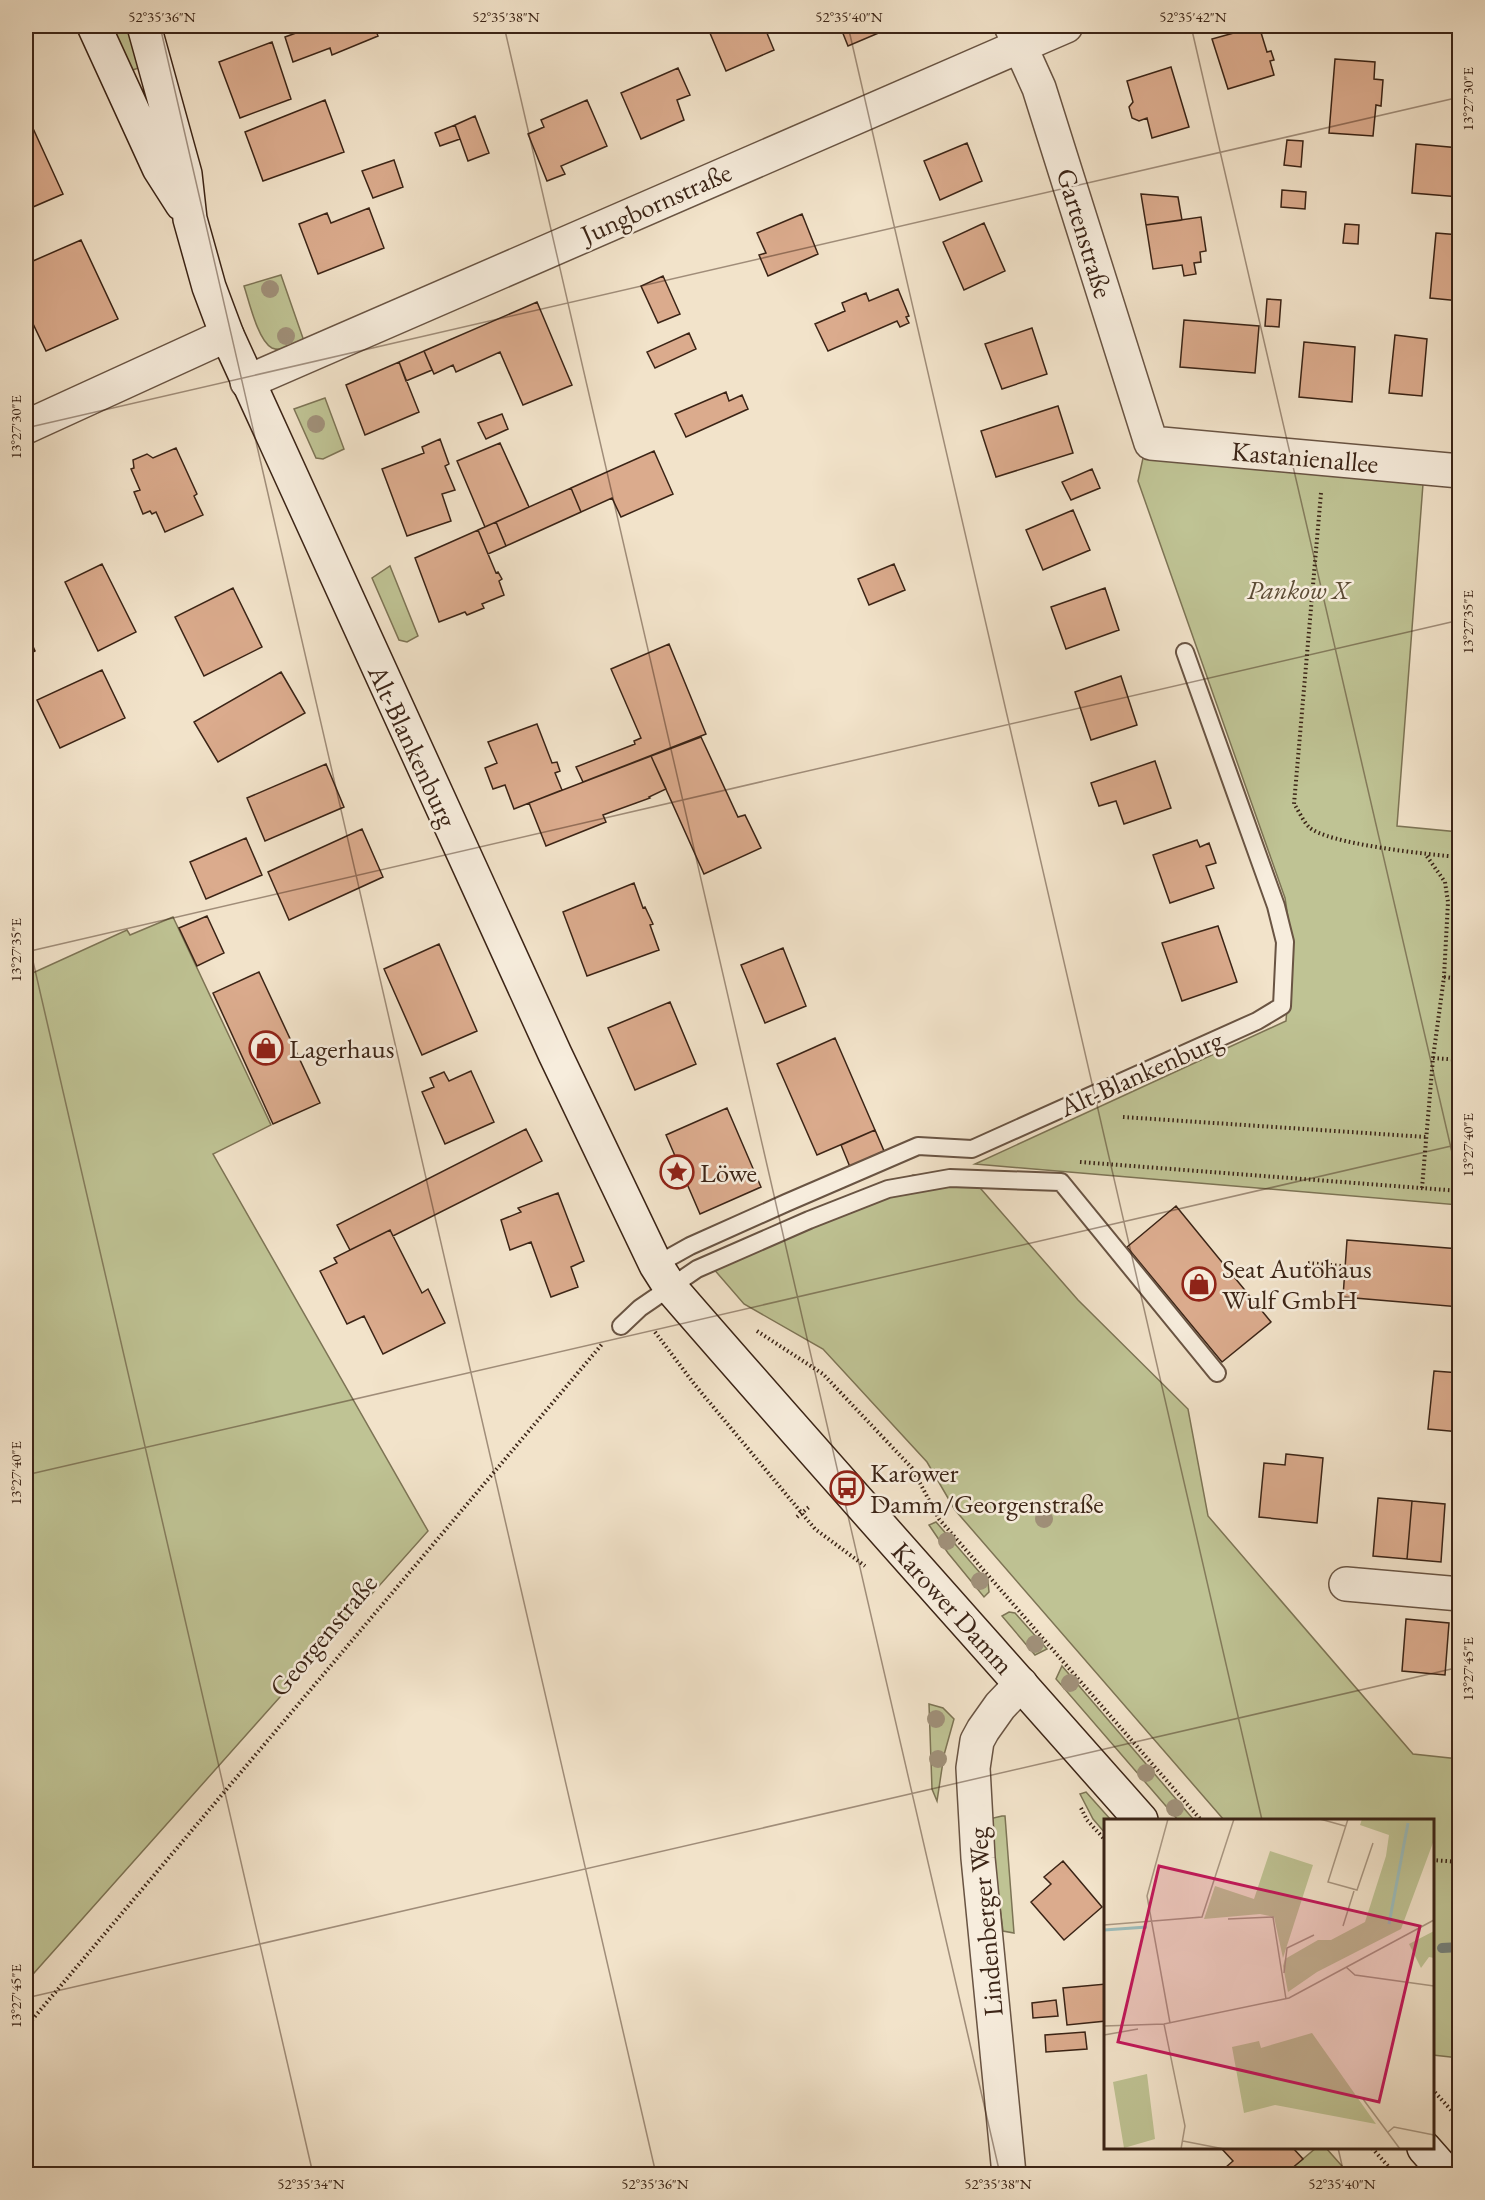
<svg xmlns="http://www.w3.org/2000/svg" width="1485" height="2200" font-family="'EB Garamond',serif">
<rect width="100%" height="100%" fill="#f2e3ca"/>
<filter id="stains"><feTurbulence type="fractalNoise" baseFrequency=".00333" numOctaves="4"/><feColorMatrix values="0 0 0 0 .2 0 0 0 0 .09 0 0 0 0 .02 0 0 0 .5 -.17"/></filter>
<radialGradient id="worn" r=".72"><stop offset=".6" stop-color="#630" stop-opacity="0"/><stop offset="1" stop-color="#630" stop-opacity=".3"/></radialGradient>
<path fill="#bfc394" stroke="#7d7455" stroke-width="1.5" d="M 110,26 L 129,26 L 141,67 L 130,71 Z
M 281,275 L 305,344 C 296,347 281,352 272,348 C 258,341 249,301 244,286 Z
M 325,398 L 344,449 L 323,459 L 316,458 L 294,409 Z
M 1143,458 L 1423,484 L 1397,826 L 1459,832 L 1459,1205 L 975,1164 L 1286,1021 L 1292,944 L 1285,898 L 1138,481 Z
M 390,566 L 418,636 L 407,642 L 399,640 L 372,578 Z
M 173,917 L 271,1125 L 213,1154 L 428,1531 L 26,1982 L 26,976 L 127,930 L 130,935 Z
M 913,1175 L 974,1181 L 1078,1300 L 1188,1409 L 1208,1516 L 1413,1754 L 1459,1759 L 1459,2058 L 1433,2055 L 1432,1820 L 1224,1820 L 955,1510 L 927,1462 L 823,1349 L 744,1304 L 712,1267 Z
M 936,1522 L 988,1582 L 989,1592 L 984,1597 L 948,1553 L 929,1525 Z
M 1009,1612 L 1015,1613 L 1047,1649 L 1035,1655 L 1002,1616 Z
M 1062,1666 L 1194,1820 L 1178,1820 L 1056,1679 Z
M 929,1704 L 943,1708 L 954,1719 L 944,1755 L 937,1801 L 932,1789 Z
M 1086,1792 L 1111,1820 L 1106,1820 L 1105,1833 L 1093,1819 L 1080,1794 Z
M 1002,1816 L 1005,1816 L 1014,1933 L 1003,1931 L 989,1819 Z
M 1316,2148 L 1326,2148 L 1349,2174 L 1285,2174 Z"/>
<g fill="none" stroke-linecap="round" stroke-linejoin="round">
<path stroke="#75807a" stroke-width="10" d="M 1442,1948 L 1460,1947"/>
</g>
<path fill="#dbab8d" stroke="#3b2416" stroke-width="1.5" d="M 234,26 L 249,26 L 236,30 Z
M 315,26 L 374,26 L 378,36 L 332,55 L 330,48 L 293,62 L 285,37 Z
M 707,26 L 764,26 L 774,50 L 726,71 Z
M 840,26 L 895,26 L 848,46 Z
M 1259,26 L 1267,52 L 1271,51 L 1274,60 L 1270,61 L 1274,75 L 1228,89 L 1212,39 Z
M 272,42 L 291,99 L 240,118 L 219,62 Z
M 1335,59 L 1375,62 L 1374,79 L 1383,80 L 1381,106 L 1376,105 L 1373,136 L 1329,133 Z
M 1171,67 L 1189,127 L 1152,138 L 1147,118 L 1139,121 L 1132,118 L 1129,107 L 1133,102 L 1127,81 Z
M 678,68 L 690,95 L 677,100 L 684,120 L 641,139 L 621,93 Z
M 325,100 L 344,152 L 263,181 L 245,132 Z
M 587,100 L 607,146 L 561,166 L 565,174 L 547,181 L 528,134 L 544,127 L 541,120 Z
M 26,113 L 63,194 L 26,210 Z
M 475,116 L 489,153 L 468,161 L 455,125 Z
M 455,125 L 460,139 L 440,146 L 435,133 Z
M 1287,140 L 1303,141 L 1301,167 L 1284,165 Z
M 967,143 L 982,181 L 940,200 L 924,161 Z
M 1416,144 L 1460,148 L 1460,197 L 1412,193 Z
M 394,160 L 403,187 L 373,198 L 362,171 Z
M 1282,190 L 1306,192 L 1305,209 L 1281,207 Z
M 1141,194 L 1178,197 L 1182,220 L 1146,225 Z
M 369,208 L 384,248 L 318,274 L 299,224 L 327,213 L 331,223 Z
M 802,214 L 818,254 L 768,276 L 759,255 L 766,253 L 757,233 Z
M 1201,217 L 1206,251 L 1200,252 L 1201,262 L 1194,263 L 1196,274 L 1184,276 L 1182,265 L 1153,269 L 1146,225 Z
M 984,223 L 1005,271 L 964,290 L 943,242 Z
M 1345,224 L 1359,225 L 1358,244 L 1343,243 Z
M 1436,233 L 1460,235 L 1460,301 L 1430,298 Z
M 81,240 L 118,319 L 46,351 L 26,309 L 26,250 L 33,261 Z
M 663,276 L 680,314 L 658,323 L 641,286 Z
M 898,289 L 909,316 L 906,317 L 909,323 L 900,327 L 897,321 L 828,351 L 815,324 L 845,311 L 842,303 L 866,293 L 869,301 Z
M 1267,299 L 1281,300 L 1279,327 L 1265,326 Z
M 537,302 L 572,385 L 523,405 L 500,352 L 456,372 L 453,365 L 434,374 L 424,351 Z
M 1184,320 L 1259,326 L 1255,373 L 1180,367 Z
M 1032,328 L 1047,374 L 1002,389 L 985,344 Z
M 689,333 L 696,349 L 655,368 L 647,352 Z
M 1395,335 L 1427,339 L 1422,396 L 1389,393 Z
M 1304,342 L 1355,347 L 1352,402 L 1299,397 Z
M 424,351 L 432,370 L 406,381 L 399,362 Z
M 399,362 L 419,412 L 365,435 L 346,385 Z
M 726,392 L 729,401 L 742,395 L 748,409 L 686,437 L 675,414 Z
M 1058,406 L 1073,453 L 996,477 L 981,431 Z
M 502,414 L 508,429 L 486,439 L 478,423 Z
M 440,439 L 449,464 L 445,466 L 455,490 L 442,494 L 451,521 L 407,536 L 382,469 L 424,453 L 422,447 Z
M 500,443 L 529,507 L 485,527 L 457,461 Z
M 176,448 L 197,494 L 194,496 L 203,515 L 165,532 L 156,512 L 152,514 L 150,511 L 143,514 L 134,492 L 140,490 L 131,469 L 134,468 L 133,460 L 147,454 L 153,458 Z
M 654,451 L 673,494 L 621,517 L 612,498 L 581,512 L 571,488 Z
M 1092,469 L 1100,488 L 1071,500 L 1062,482 Z
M 571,488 L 581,512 L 506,546 L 496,522 Z
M 1073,510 L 1090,550 L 1043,570 L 1026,530 Z
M 496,522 L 506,546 L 488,554 L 478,530 Z
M 478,530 L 496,573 L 498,572 L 502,579 L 499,581 L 504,595 L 482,604 L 484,608 L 467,615 L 465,612 L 439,622 L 415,558 Z
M 102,564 L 136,632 L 98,651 L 65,582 Z
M 894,564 L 905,590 L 869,605 L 858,579 Z
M 233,588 L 262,647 L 204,676 L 175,617 Z
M 1105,588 L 1119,630 L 1066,649 L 1051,607 Z
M 26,631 L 35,651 L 26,656 Z
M 669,644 L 706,734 L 583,782 L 576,767 L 635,744 L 634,741 L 641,738 L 611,669 Z
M 102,670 L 125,718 L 60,748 L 37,700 Z
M 281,672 L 305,713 L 218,762 L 194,722 Z
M 1121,676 L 1137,725 L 1091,740 L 1075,692 Z
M 537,724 L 552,763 L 557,762 L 560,771 L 555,773 L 562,790 L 514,809 L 505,785 L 493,789 L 485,768 L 497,763 L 488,742 Z
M 701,737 L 738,817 L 745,815 L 761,848 L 704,874 L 651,756 Z
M 651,756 L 666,789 L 649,797 L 650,798 L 603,815 L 606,822 L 546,846 L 529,803 Z
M 1155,761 L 1171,808 L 1124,824 L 1116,801 L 1099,806 L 1091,783 Z
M 326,764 L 344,807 L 265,841 L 247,798 Z
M 362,829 L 383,877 L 289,920 L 268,872 Z
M 246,838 L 262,875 L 206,899 L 190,862 Z
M 1197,840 L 1200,847 L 1209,843 L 1216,863 L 1206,866 L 1214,888 L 1170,903 L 1153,855 Z
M 634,883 L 643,908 L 645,907 L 653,924 L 650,925 L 659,950 L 587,976 L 563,912 Z
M 207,916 L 224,953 L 197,966 L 179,928 Z
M 1218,926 L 1237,982 L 1182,1001 L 1162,943 Z
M 439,944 L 477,1031 L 422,1055 L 384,969 Z
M 783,948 L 806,1006 L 765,1023 L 741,965 Z
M 259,972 L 320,1103 L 273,1124 L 213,993 Z
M 670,1002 L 696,1064 L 635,1090 L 608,1028 Z
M 835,1038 L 875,1130 L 817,1155 L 777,1064 Z
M 471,1071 L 494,1122 L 445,1144 L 422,1092 L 434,1087 L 430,1078 L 444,1072 L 449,1081 Z
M 727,1108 L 761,1187 L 700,1214 L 666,1135 Z
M 526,1129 L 542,1161 L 393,1236 L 390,1230 L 350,1250 L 337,1225 Z
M 875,1130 L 884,1151 L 850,1167 L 841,1145 Z
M 558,1193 L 584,1261 L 571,1267 L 578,1287 L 551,1297 L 531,1242 L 510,1250 L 501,1220 L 521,1212 L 518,1208 Z
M 1176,1206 L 1271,1322 L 1222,1362 L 1127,1247 Z
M 390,1230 L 422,1293 L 428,1289 L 445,1323 L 383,1354 L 364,1316 L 347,1324 L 320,1271 L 337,1263 L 334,1258 Z
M 1347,1240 L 1460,1249 L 1460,1307 L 1343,1297 Z
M 1434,1371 L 1460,1373 L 1460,1432 L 1428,1429 Z
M 1286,1454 L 1323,1458 L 1317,1523 L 1259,1517 L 1264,1463 L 1285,1465 Z
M 1378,1498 L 1412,1501 L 1407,1559 L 1373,1556 Z
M 1412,1501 L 1445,1504 L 1441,1562 L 1407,1559 Z
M 1406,1619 L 1449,1623 L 1445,1675 L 1402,1671 Z
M 1063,1861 L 1102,1907 L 1064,1940 L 1031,1902 L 1051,1884 L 1044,1877 Z
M 1106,1984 L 1106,2021 L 1067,2025 L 1063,1988 Z
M 1056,2000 L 1058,2016 L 1033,2018 L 1032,2003 Z
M 1085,2032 L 1087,2049 L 1046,2052 L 1045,2035 Z
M 1221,2148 L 1293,2148 L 1303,2159 L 1285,2174 L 1218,2174 L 1233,2161 Z"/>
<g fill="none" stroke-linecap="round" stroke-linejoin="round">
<g stroke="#695443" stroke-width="20">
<path id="service" d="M 656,1265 L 690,1246 L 786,1203 L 918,1146 L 972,1149 L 1257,1021 L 1282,1006 L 1285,942 L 1276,906 L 1185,652
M 621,1326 L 640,1308 L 697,1269 L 809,1220 L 888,1189 L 950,1178 L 1061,1182 L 1217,1373"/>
</g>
<g stroke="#695443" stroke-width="36">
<path id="minor" d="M 1011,26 L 1039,88 L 1151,443 L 1460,471
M 247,382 L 1066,26
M 26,427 L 227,335
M 1346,1584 L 1460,1594
M 1009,2174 L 978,1858 L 973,1768 L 977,1741 L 983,1730 L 1000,1706 L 1021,1684"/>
</g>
<g stroke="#3b2416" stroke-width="36">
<path id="secondary" d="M 94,26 L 159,168 L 182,204
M 144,26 L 185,174 L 190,219 L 209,287 L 227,335 L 555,1054 L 656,1265 L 670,1287 C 825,1466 984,1642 1141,1820
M 1424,2148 L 1447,2174"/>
</g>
<path stroke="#3b2416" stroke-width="4" stroke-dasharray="1.5 3" stroke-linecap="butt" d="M 1321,493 L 1294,804 C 1299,811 1303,821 1309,827 C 1326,844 1432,855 1460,857
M 1444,977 L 1460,979
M 1433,1058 L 1460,1060
M 1123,1117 L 1426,1137
M 1080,1162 L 1460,1191
M 1422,1188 L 1433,1058 L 1444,977 L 1448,902 L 1445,882 L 1426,855
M 1308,1263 L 1342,1266
M 757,1331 L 823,1374 L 912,1468 L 939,1519 L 1201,1820
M 655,1332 L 695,1385 L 815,1529 L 865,1566
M 797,1517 L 809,1507
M 1081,1808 L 1087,1820 L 1106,1841
M 1432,1860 L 1460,1862
M 26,2027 L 603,1343
M 1432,2089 L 1460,2120
M 1372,2148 L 1395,2174"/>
<use href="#service" stroke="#f7eddd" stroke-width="16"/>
<use href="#minor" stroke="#f7eddd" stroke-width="33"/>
<use href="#secondary" stroke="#f7eddd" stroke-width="33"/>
</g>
<g fill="#a09079">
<circle cx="270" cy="289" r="9"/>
<circle cx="286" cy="336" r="9"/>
<circle cx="316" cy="424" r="9"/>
<circle cx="1044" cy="1519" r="9"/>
<circle cx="947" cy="1541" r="9"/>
<circle cx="980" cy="1581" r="9"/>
<circle cx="1035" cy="1644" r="9"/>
<circle cx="1070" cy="1683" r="9"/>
<circle cx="936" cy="1719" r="9"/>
<circle cx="938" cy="1759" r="9"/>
<circle cx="1146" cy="1773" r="9"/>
<circle cx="1175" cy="1808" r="9"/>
</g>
<path fill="none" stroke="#3b2416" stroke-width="1.5" stroke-opacity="0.45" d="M 160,26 L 656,2174M 504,26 L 1000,2174M 848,26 L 1262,1820M 1191,26 L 1460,1187M 26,428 L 1460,97M 26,931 L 313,2174M 26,952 L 1460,620M 26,1475 L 1460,1144M 26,1998 L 1460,1667M 1338,2148 L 1344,2174"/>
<defs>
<g id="shop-ring" transform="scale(1.725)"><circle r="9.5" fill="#f7eddd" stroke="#8f2418" stroke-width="1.5"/><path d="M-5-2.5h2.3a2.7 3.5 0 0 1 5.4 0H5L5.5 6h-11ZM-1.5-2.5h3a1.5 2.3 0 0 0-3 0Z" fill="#8f2418"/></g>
<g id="sight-ring" transform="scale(1.725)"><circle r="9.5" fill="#f7eddd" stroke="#8f2418" stroke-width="1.5"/><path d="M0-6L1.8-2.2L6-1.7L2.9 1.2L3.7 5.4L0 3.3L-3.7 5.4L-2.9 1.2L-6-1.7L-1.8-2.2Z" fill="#8f2418"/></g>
<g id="bus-ring" transform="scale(1.725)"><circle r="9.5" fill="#f7eddd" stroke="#8f2418" stroke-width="1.5"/><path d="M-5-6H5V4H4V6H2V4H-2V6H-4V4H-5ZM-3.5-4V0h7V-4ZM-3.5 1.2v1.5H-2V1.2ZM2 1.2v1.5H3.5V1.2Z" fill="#8f2418"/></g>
</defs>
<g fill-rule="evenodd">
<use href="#shop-ring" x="266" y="1048"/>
<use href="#sight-ring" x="677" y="1172"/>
<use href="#shop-ring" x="1199" y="1284"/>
<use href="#bus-ring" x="847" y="1488"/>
</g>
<g text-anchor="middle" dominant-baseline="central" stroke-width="5" stroke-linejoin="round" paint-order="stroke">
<g font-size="27" fill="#3b2416" stroke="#f7eddd">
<text transform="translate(656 203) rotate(-24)">Jungbornstraße</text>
<text transform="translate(1085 233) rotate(73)">Gartenstraße</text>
<text transform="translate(1305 457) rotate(5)">Kastanienallee</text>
<text transform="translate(413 746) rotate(65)">Alt-Blankenburg</text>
<text transform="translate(1141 1073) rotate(-24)">Alt-Blankenburg</text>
<text transform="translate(953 1608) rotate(48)">Karower Damm</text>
<text transform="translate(323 1635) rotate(-50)">Georgenstraße</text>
<text transform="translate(985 1922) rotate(-95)">Lindenberger Weg</text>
</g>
<g font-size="27" font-style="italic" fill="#5c4c36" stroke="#f7eddd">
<text x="1298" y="589">Pankow X</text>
</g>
<g font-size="27" fill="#3b2416" stroke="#f7eddd" text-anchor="start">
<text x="289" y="1048">Lagerhaus</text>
<text x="700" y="1172">Löwe</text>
<text x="1222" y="1268">Seat Autohaus<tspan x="1222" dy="31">Wulf GmbH</tspan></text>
<text x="870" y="1472">Karower<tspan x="870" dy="31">Damm/Georgenstraße</tspan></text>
</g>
</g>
<g transform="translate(1104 1819)">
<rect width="330" height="330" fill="#f2e3ca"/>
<path d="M 258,0 L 330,0 L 330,21 L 297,110 L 213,153 L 184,173 L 179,147 L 181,140 L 214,121 L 227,121 L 261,103 L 282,37 L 285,16 L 256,6 ZM 166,32 L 209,46 L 179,139 L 170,98 L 156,95 L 100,100 L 111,67 L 150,80 ZM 330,112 L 330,139 L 325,138 L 317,149 L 305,125 ZM 208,214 L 272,305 L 171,286 L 140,294 L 128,228 L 155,222 L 157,229 ZM 43,255 L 51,320 L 20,329 L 9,263 Z" fill="#bfc394"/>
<path fill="none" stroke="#9cbdbc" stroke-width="3" d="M 285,105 L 304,4M 0,111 L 43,108"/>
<path fill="none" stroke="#a99782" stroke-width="1.5" d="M 64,0 L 43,77 L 66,204M 216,0 L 241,7M 244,0 L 224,63 L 253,71 L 269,24M 124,100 L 169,98 L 182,180M 0,106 L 98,98 L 130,0M 239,107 L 250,72M 242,148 L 251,156 L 330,167M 180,154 L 183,129 L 210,116M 60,205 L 81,307 L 77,330M 0,207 L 60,205 L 185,179 L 330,101M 0,216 L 34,210M 259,280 L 296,330M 284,313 L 290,308 L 330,316M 79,322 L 120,330"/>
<path fill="#c2185b" fill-opacity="0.15" stroke="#c2185b" stroke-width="3" d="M 55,47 L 316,107 L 275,283 L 14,223 Z"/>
<rect width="330" height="330" fill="none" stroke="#3b2416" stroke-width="3"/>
</g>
<rect width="1485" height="2200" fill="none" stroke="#f2e3ca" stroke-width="66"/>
<rect x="33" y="33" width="1419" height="2134" fill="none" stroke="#3b2416" stroke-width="2"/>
<g font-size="15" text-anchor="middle" fill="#3b2416">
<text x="162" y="22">52°35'36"N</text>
<text x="506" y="22">52°35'38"N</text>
<text x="849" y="22">52°35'40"N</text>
<text x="1193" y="22">52°35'42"N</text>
<text transform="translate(1468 99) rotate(-90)" y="5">13°27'30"E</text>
<text transform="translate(16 427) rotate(-90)" y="5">13°27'30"E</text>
<text transform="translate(1468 622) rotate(-90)" y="5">13°27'35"E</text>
<text transform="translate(16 950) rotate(-90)" y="5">13°27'35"E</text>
<text transform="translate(1468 1145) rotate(-90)" y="5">13°27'40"E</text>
<text transform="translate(16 1473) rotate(-90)" y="5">13°27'40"E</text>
<text transform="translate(1468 1669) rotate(-90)" y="5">13°27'45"E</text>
<text transform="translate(16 1996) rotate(-90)" y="5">13°27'45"E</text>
<text x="311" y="2189">52°35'34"N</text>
<text x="655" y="2189">52°35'36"N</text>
<text x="998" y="2189">52°35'38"N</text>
<text x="1342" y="2189">52°35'40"N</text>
</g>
<rect width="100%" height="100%" filter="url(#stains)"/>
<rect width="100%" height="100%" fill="url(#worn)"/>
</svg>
